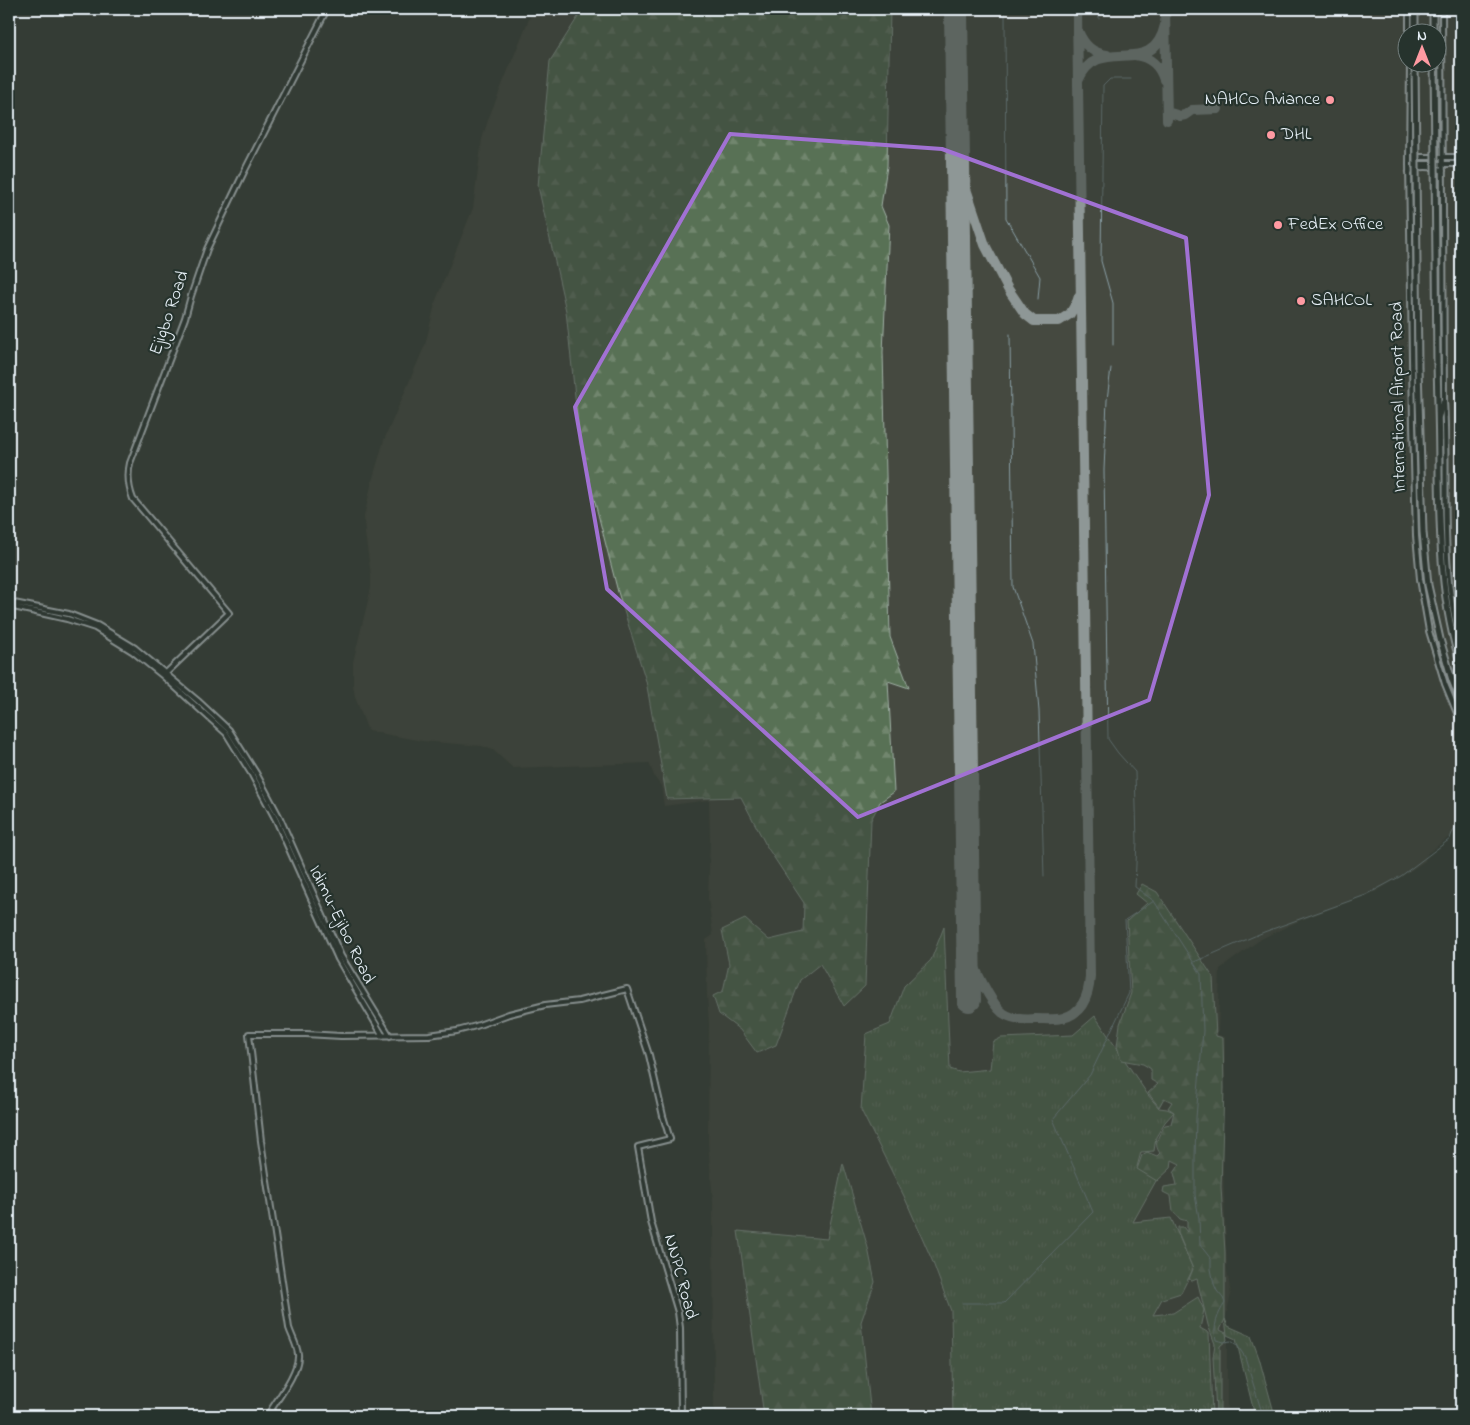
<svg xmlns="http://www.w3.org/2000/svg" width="1470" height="1425" font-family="'Indie Flower',sans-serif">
<defs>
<pattern id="grass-tufts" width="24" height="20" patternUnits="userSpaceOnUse" patternTransform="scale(1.25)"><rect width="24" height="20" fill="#597155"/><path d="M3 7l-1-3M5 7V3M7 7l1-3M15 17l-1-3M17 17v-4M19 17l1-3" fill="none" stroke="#71866e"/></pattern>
<pattern id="forest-firs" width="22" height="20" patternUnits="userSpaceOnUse" patternTransform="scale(1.25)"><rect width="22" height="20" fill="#597155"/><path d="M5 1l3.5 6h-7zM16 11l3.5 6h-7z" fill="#71866e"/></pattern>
</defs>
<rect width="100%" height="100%" fill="#343d35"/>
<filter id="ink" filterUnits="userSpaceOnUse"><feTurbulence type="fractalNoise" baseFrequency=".02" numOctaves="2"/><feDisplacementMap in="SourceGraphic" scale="10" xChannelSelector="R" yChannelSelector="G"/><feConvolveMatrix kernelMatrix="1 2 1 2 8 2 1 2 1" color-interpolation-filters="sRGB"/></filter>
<g filter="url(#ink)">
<path fill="#45483f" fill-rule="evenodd" d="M 533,9 L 1461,9 L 1461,825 L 1456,832 L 1427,854 L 1425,861 L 1407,873 L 1375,892 L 1301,920 L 1261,939 L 1220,969 L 1218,1035 L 1225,1037 L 1225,1088 L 1222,1138 L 1227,1270 L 1231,1295 L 1225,1319 L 1227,1335 L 1227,1416 L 714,1416 L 713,1202 L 708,1143 L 709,1023 L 707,996 L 706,940 L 713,935 L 708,898 L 710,840 L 709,800 L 664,806 L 661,786 L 655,778 L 649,763 L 513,768 L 493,750 L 482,746 L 422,741 L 368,731 L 355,697 L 353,685 L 353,662 L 371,588 L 371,575 L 365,534 L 364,517 L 372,481 L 384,440 L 425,345 L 436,300 L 473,208 L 482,139 L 489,117 ZM 1408,32 L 1438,32 L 1438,62 L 1408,62 Z"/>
<path fill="url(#grass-tufts)" stroke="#a0b1a6" d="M 944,927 L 950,1069 L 959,1072 L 990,1069 L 993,1042 L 1001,1038 L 1073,1035 L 1095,1016 L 1148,1095 L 1159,1108 L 1167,1109 L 1174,1112 L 1165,1122 L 1156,1137 L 1154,1151 L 1141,1152 L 1137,1167 L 1157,1179 L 1133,1222 L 1171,1218 L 1193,1269 L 1181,1293 L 1162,1299 L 1153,1315 L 1173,1313 L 1198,1297 L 1204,1310 L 1200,1328 L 1209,1333 L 1212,1416 L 953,1416 L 951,1311 L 932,1260 L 904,1196 L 861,1110 L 866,1034 L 890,1024 L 904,986 L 931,960 Z
M 1225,1319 L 1228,1326 L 1251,1336 L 1259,1358 L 1275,1416 L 1255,1416 L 1236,1339 L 1227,1335 Z"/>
<path fill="url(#forest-firs)" stroke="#a0b1a6" d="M 583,9 L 890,9 L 887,166 L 881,206 L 889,225 L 883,352 L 890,637 L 909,688 L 888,681 L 894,792 L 880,802 L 871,820 L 865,986 L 844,1006 L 820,964 L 800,980 L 776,1045 L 757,1053 L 740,1030 L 719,1014 L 713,996 L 723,991 L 729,964 L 722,930 L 745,919 L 769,940 L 803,932 L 804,903 L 767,847 L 741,797 L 667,799 L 646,681 L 618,592 L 580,444 L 566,311 L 538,186 L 550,61 Z
M 1142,884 L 1157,892 L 1213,977 L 1216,1036 L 1223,1038 L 1224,1088 L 1221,1187 L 1225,1252 L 1225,1319 L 1220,1330 L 1226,1333 L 1227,1340 L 1220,1346 L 1220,1413 L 1216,1413 L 1213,1357 L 1215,1344 L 1208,1325 L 1197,1279 L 1192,1281 L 1189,1279 L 1193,1269 L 1178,1233 L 1178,1227 L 1183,1227 L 1187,1232 L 1187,1221 L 1180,1219 L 1173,1211 L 1171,1196 L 1163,1192 L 1164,1187 L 1177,1185 L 1174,1173 L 1180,1164 L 1172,1160 L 1171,1168 L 1157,1181 L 1137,1169 L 1142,1155 L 1147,1152 L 1157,1156 L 1160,1153 C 1152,1143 1160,1134 1165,1125 L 1171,1124 L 1174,1112 L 1168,1108 L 1172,1102 L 1164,1098 L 1159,1107 L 1148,1093 L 1158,1084 L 1151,1080 L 1151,1069 L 1143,1064 L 1121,1060 L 1117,1046 L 1120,1024 L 1131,993 L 1127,921 L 1147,903 L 1136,894 Z
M 843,1163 L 868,1248 L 875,1282 L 861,1322 L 871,1416 L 764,1416 L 738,1231 L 827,1239 Z"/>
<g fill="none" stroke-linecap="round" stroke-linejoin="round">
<path stroke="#899fa6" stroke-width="1" d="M 1005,9 L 1006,218 L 1040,277 L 1038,299
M 1099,9 L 1099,19
M 1010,334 L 1013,587 L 1033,644 L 1039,711 L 1044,876
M 1113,345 L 1113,303 L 1101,261 L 1103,86 L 1110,79 L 1131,79
M 1111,368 L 1107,400 L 1104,470 L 1108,739 L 1118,753 L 1135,772 L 1137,841 L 1135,887 L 1154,901 L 1201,974 L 1203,1031 L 1196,1118 L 1195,1158 L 1195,1195 L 1199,1218 L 1200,1245 L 1211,1259 L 1211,1269 L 1214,1284 L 1217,1291 L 1223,1298 L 1225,1303 C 1217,1315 1213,1326 1216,1340 L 1224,1342 L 1231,1341 L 1237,1345 L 1245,1357 L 1263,1416
M 1194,962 L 1264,932 L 1366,895 L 1401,876 L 1450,839 L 1452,833 L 1461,820
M 962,1303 L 1004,1303 L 1093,1212 L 1053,1119 L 1090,1075 L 1129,993 L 1125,920 L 1154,901"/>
<path stroke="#8e9796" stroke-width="10" d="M 1165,9 L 1167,120
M 1078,31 C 1084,45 1092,53 1107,55
M 1135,55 C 1150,57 1160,66 1164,80
M 1078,81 C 1099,31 1152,82 1165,25
M 1167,112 L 1180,116 L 1185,115 L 1192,110 L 1218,109
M 958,165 L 985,245 L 1008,289 L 1025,314 L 1034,321 L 1059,321 L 1070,314 L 1077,302 L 1079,296
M 967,950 C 974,966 989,1002 1003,1013 C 1013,1020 1025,1020 1036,1019 C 1045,1019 1055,1020 1063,1018 C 1083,1013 1089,994 1090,976 L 1077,9"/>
<path stroke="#8e9796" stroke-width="24" d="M 956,9 L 969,1000"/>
<g stroke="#e8f1f8" stroke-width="8">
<path id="secondary" d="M 1409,9 L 1409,32
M 1442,9 L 1444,400 C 1449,484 1438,564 1461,646
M 1410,62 L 1409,164 L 1413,424 L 1416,536 L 1420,579 L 1429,631 L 1445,684 L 1461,723
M 1414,157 L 1461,157
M 1414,164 L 1461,164
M 1409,172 C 1418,165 1433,166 1443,171
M 9,602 L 69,614 L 97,625 L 135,648 L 198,701 L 229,730 L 256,773 L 280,818 L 341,956 L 390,1036
M 9,606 L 67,619 L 95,628 L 132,651 L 163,676 L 226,733 L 252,775 L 276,820 L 338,959 L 383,1036
M 163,676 L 229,613 L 133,499 C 128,486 127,476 130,463 L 185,318 L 191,296 L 207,249 L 244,172 L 327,9
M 267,1416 C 276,1401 300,1371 298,1354 C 297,1345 292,1337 289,1328 L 261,1141 L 249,1034 L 306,1034 L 341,1036 L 429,1035 L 457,1031 L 476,1026 L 509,1014 L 545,1005 L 579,1001 L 627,989 L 649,1055 L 663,1116 L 670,1139 L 638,1147 L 651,1222 L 678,1312 L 680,1328 L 681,1416"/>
</g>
<g stroke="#e8f1f8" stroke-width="8">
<path id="primary" d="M 1439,416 L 1444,400"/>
</g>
<g stroke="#e8f1f8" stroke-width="9">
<path id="highway" d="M 1415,9 L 1415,32
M 1433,9 L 1433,32
M 1437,364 C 1438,401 1439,438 1439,475 C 1440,539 1441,604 1461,665
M 1418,368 L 1423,532 L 1428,585 L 1440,639 L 1452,680 L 1461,702"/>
</g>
<use href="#secondary" stroke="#26332d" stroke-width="4"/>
<use href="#primary" stroke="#26332d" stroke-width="4.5"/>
<use href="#highway" stroke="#26332d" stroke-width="5"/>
<g stroke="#e8f1f8" stroke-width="9" stroke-linecap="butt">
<path id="highway-bridge" d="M 1415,62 L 1418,368
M 1434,62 L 1437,364"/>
</g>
<use href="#highway-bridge" stroke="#26332d" stroke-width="5"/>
</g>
</g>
<path d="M0 0H1470V1425H0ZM 730,134 L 942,149 L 1186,238 L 1209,495 L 1149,700 L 858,817 L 607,589 L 575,407 Z" fill="#343d35" fill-opacity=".55" fill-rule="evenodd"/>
<path fill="none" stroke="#a171d3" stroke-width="4" stroke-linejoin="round" d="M 730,134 L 942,149 L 1186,238 L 1209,495 L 1149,700 L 858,817 L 607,589 L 575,407 Z"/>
<g fill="#ff9aa2" stroke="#26332d" stroke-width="2">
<circle cx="1330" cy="100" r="5"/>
<circle cx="1271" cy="135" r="5"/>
<circle cx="1278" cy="225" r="5"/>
<circle cx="1301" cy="301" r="5"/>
</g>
<g text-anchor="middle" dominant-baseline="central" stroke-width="4.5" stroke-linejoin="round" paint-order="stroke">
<g font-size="18" fill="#e8f1f8" stroke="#26332d" text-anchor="start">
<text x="1320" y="100" text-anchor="end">NAHCO Aviance</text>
<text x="1281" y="135">DHL</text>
<text x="1288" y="225">FedEx Office</text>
<text x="1311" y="301">SAHCOL</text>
</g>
<g font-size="18" fill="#e8f1f8" stroke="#26332d">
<text transform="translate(170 313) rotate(-71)">Ejigbo Road</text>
<text transform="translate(1399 397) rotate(-91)">International Airport Road</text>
<text transform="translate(341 925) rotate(64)">Idimu-Ejibo Road</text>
<text transform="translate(680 1277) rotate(75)">NNPC Road</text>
</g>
</g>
<rect width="1470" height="1425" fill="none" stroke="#26332d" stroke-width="30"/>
<rect x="15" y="15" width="1440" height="1395" fill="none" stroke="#e8f1f8" stroke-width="2" filter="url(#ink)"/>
<g transform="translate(1422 48)"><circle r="24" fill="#26332d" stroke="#747f7e"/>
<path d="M0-4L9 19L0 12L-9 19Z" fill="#ff9aa2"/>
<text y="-8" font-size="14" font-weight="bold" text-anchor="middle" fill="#e8f1f8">N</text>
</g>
</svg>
